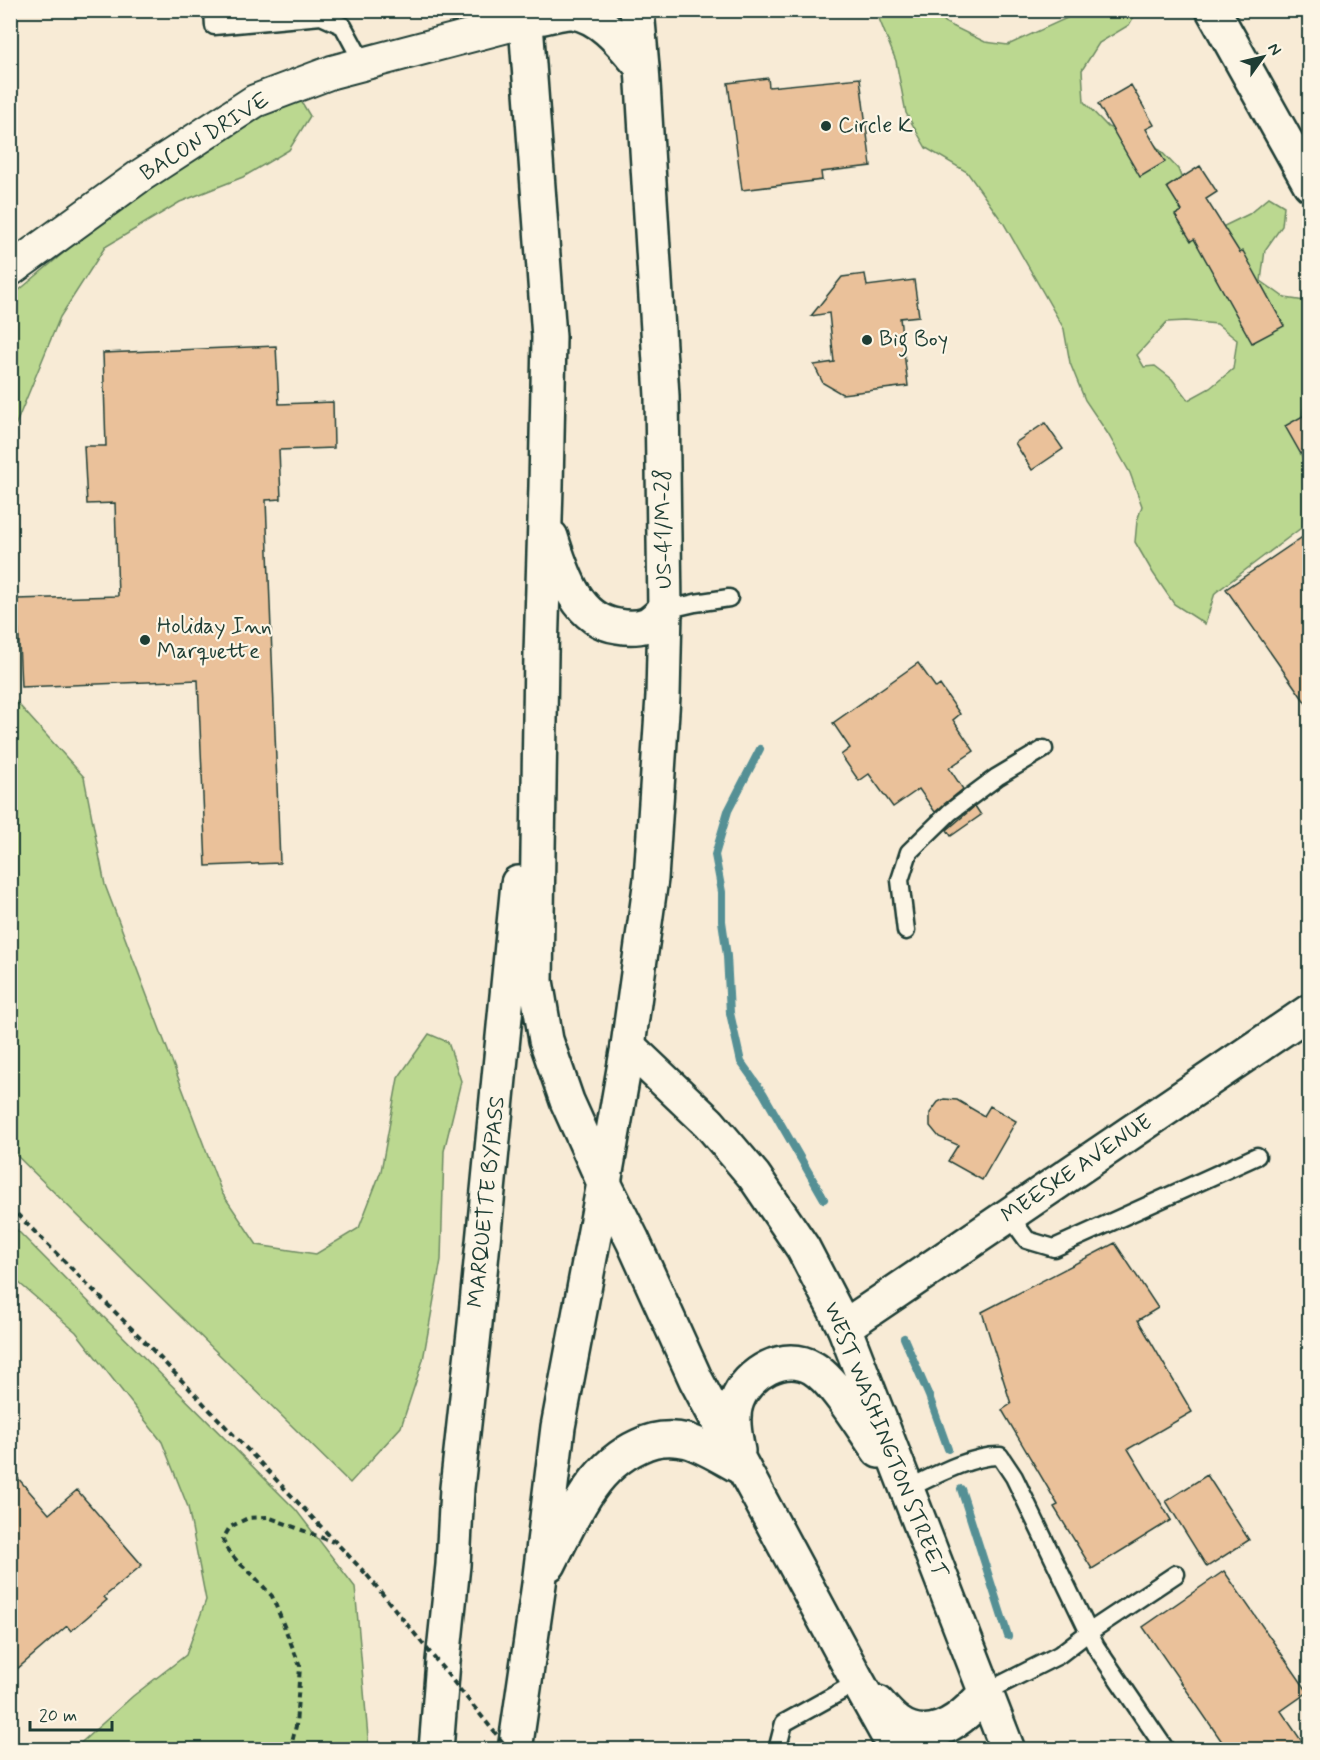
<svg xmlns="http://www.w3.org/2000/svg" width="1320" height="1760" font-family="Mynerve,sans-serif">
<rect width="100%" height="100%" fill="#f8ebd6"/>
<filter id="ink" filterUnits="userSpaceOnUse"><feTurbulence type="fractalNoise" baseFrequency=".0167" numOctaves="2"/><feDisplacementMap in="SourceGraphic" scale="12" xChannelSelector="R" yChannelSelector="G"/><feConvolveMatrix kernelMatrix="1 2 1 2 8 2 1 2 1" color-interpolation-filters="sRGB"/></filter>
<g filter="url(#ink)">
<path fill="#bbd890" stroke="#6d8a62" stroke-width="1.5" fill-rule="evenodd" d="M 876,11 L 936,11 L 946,23 L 985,42 L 1008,45 L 1082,11 L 1137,11 L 1129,25 L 1099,43 L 1082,70 L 1084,102 L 1108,127 L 1152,142 L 1178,169 L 1186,189 L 1216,230 L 1249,214 L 1269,197 L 1284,206 L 1282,226 L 1265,250 L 1261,281 L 1285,298 L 1305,301 L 1309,308 L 1309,377 L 1302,417 L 1309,431 L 1309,522 L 1215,593 L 1205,624 L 1174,604 L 1153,573 L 1135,542 L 1137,521 L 1142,506 L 1130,473 L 1108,434 L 1085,400 L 1070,363 L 1064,329 L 1004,224 L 967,172 L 926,148 L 906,113 L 896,61 ZM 1186,321 L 1217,324 L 1237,340 L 1233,369 L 1210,388 L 1188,400 L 1172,379 L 1155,366 L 1144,367 L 1137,355 L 1167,322 Z
M 301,101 L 310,116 L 289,150 L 243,177 L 180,202 L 105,247 L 60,317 L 11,436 L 11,297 L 144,185 L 262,107 Z
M 11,696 L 84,777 L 105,885 L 222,1193 L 257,1245 L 316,1254 L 359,1228 L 381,1171 L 398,1078 L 429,1034 L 448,1042 L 461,1081 L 444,1151 L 441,1260 L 423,1360 L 401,1427 L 350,1483 L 11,1150 Z
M 11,1224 L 296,1510 L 355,1587 L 369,1749 L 74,1749 L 133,1696 L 186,1655 L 206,1600 L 188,1507 L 162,1442 L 76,1332 L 11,1276 Z"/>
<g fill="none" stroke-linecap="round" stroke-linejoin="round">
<path stroke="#559095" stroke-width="8" d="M 760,749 L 728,811 L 715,855 L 722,892 L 722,921 L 727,956 L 730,1013 L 741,1062 L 763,1093 L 824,1199
M 904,1338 L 929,1396 L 948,1449
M 961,1489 L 1008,1636"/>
</g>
<path fill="#eac19a" stroke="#1f3d34" stroke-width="1.5" d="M 768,78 L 769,87 L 860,78 L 871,166 L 821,172 L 822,180 L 742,190 L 728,83 Z
M 1131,85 L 1154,125 L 1146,129 L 1165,162 L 1140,177 L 1098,104 Z
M 1200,166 L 1217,192 L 1206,199 L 1240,253 L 1243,251 L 1284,326 L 1252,343 L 1194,239 L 1191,241 L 1175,215 L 1182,211 L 1167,187 Z
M 865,274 L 867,286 L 914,280 L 919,316 L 900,318 L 908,386 L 842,394 L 823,383 L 814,365 L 834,362 L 829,313 L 811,316 L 842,277 Z
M 276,346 L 279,404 L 333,402 L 334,448 L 279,450 L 281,499 L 266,500 L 280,863 L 206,866 L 198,680 L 21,687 L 17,599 L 118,596 L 115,503 L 87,504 L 84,446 L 106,446 L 103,353 Z
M 1310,412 L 1310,470 L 1285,426 Z
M 1045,423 L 1063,449 L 1032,470 L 1015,443 Z
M 1310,532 L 1310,709 L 1226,589 Z
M 918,663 L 936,688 L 940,685 L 960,714 L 953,720 L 974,751 L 949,768 L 963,789 L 935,812 L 919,789 L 893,807 L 869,774 L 859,781 L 841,755 L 850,748 L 833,723 Z
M 975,806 L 981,815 L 951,836 L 947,830 Z
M 944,1099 L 957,1100 L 984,1116 L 990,1106 L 1016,1121 L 982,1180 L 948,1161 L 958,1145 L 939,1137 L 930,1126 L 930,1113 L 938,1102 Z
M 1115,1243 L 1158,1308 L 1138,1320 L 1192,1412 L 1128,1449 L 1171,1520 L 1092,1569 L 1054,1507 L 1058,1505 L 1002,1410 L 1011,1404 L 982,1312 Z
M 10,1469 L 49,1514 L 77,1490 L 142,1565 L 104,1597 L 107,1600 L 71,1631 L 67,1626 L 10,1675 Z
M 1207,1475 L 1249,1540 L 1207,1567 L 1166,1501 Z
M 1224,1571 L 1308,1692 L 1281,1711 L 1307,1749 L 1227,1749 L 1143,1627 Z"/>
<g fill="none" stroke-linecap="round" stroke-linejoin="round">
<g stroke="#1f3d34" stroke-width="21">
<path id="lane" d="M 213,10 L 214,26 L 321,16 L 343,26 L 363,63
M 665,610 L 695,603 L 729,598
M 906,931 L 900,880 L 909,852 L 950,812 L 997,777 L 1044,749
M 1009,1215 L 1027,1240 L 1054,1248 L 1257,1156
M 907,1489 C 932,1477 972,1455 1000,1456 L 1014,1477 L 1096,1647 L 1166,1750
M 986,1692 L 1059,1655 L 1089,1632 L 1176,1574
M 777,1750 L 784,1723 L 858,1682"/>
</g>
<g stroke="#1f3d34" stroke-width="36">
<path id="street" d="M 10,270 L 140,176 L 255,101 L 332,72 L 526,21"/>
</g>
<g stroke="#1f3d34" stroke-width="38">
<path id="secondary" d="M 1213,10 L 1310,184
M 844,1327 L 1310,1011"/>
</g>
<g stroke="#1f3d34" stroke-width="38">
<path id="primary" d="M 628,1046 L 709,1123 L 754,1176 L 803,1248 L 844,1327 L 1008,1750
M 604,1183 L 633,1241 L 696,1380 L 858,1682 L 896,1750
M 738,1451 C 735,1436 731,1416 737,1401 C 747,1373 785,1351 813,1368 C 835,1381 863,1429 879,1451
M 878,1703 C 884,1710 891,1718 898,1723 C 931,1747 965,1717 986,1692"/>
</g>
<g stroke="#1f3d34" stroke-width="38">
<path id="highway" d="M 525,10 L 549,337 L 546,486 L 541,654 L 536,981 L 546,1040 L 567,1101 L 604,1183
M 526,21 C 537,19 563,11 573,12 C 603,17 623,45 642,67
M 551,537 C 562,571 576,621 618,626 C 628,628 637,628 646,625 C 653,622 659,615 665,610
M 549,1564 C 572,1519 591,1468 639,1446 C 655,1438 671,1437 688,1441 C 707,1447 725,1459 742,1468
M 436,1750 L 443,1661 L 453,1565 L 457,1488 L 475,1324 L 518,883
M 515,1750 L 539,1584 L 558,1427 L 604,1183 L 628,1046 L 651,879 L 663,696 L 665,610 L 662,396 L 642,67 L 637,10"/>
</g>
<path stroke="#1f3d34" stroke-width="4" stroke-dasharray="6 4.5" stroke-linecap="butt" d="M 10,1207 L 145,1342 L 367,1575
M 290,1750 L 296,1726 L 300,1666 L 272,1596 L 253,1575 L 237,1561 L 226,1548 L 223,1539 L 230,1527 L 248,1518 L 268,1517 L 333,1542"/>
<use href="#lane" stroke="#fcf5e5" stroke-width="16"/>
<use href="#street" stroke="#fcf5e5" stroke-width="32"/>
<use href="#secondary" stroke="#fcf5e5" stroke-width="33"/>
<use href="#primary" stroke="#fcf5e5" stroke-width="33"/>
<use href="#highway" stroke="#fcf5e5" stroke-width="33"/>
<path stroke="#1f3d34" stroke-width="4" stroke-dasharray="6 4.5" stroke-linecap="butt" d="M 367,1575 L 509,1750"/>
</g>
</g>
<g fill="#1f3d34" stroke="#fcf5e5" stroke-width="2">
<circle cx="826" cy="126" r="6"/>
<circle cx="867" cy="340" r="6"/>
<circle cx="145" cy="640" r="6"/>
</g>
<g text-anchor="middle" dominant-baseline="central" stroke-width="4.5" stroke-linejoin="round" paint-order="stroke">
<g font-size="22" fill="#1f3d34" stroke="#fcf5e5" text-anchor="start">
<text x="838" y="126">Circle K</text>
<text x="879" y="340">Big Boy</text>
<text x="157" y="627">Holiday Inn<tspan x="157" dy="25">Marquette</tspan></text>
</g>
<g font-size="22" fill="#1f3d34" stroke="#fcf5e5">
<text transform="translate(205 137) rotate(-32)">BACON DRIVE</text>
<text transform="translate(664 529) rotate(-91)">US-41/M-28</text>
<text transform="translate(1077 1169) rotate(-34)">MEESKE AVENUE</text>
<text transform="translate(487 1202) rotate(-84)">MARQUETTE BYPASS</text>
<text transform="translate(885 1440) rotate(68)">WEST WASHINGTON STREET</text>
</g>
</g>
<rect width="1320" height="1760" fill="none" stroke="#fcf5e5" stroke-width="36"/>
<rect x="18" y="18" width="1284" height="1724" fill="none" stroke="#1f3d34" stroke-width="2" filter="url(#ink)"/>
<g transform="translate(1263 57) rotate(56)" stroke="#fcf5e5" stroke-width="4.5" paint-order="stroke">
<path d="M0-4.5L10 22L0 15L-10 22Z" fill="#1f3d34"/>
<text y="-9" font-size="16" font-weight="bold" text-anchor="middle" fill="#1f3d34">N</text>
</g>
<path d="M30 1721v9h82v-9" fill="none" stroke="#1f3d34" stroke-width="3"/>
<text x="39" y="1721" font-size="18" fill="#1f3d34" stroke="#fcf5e5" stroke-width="4.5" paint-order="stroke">20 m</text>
</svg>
